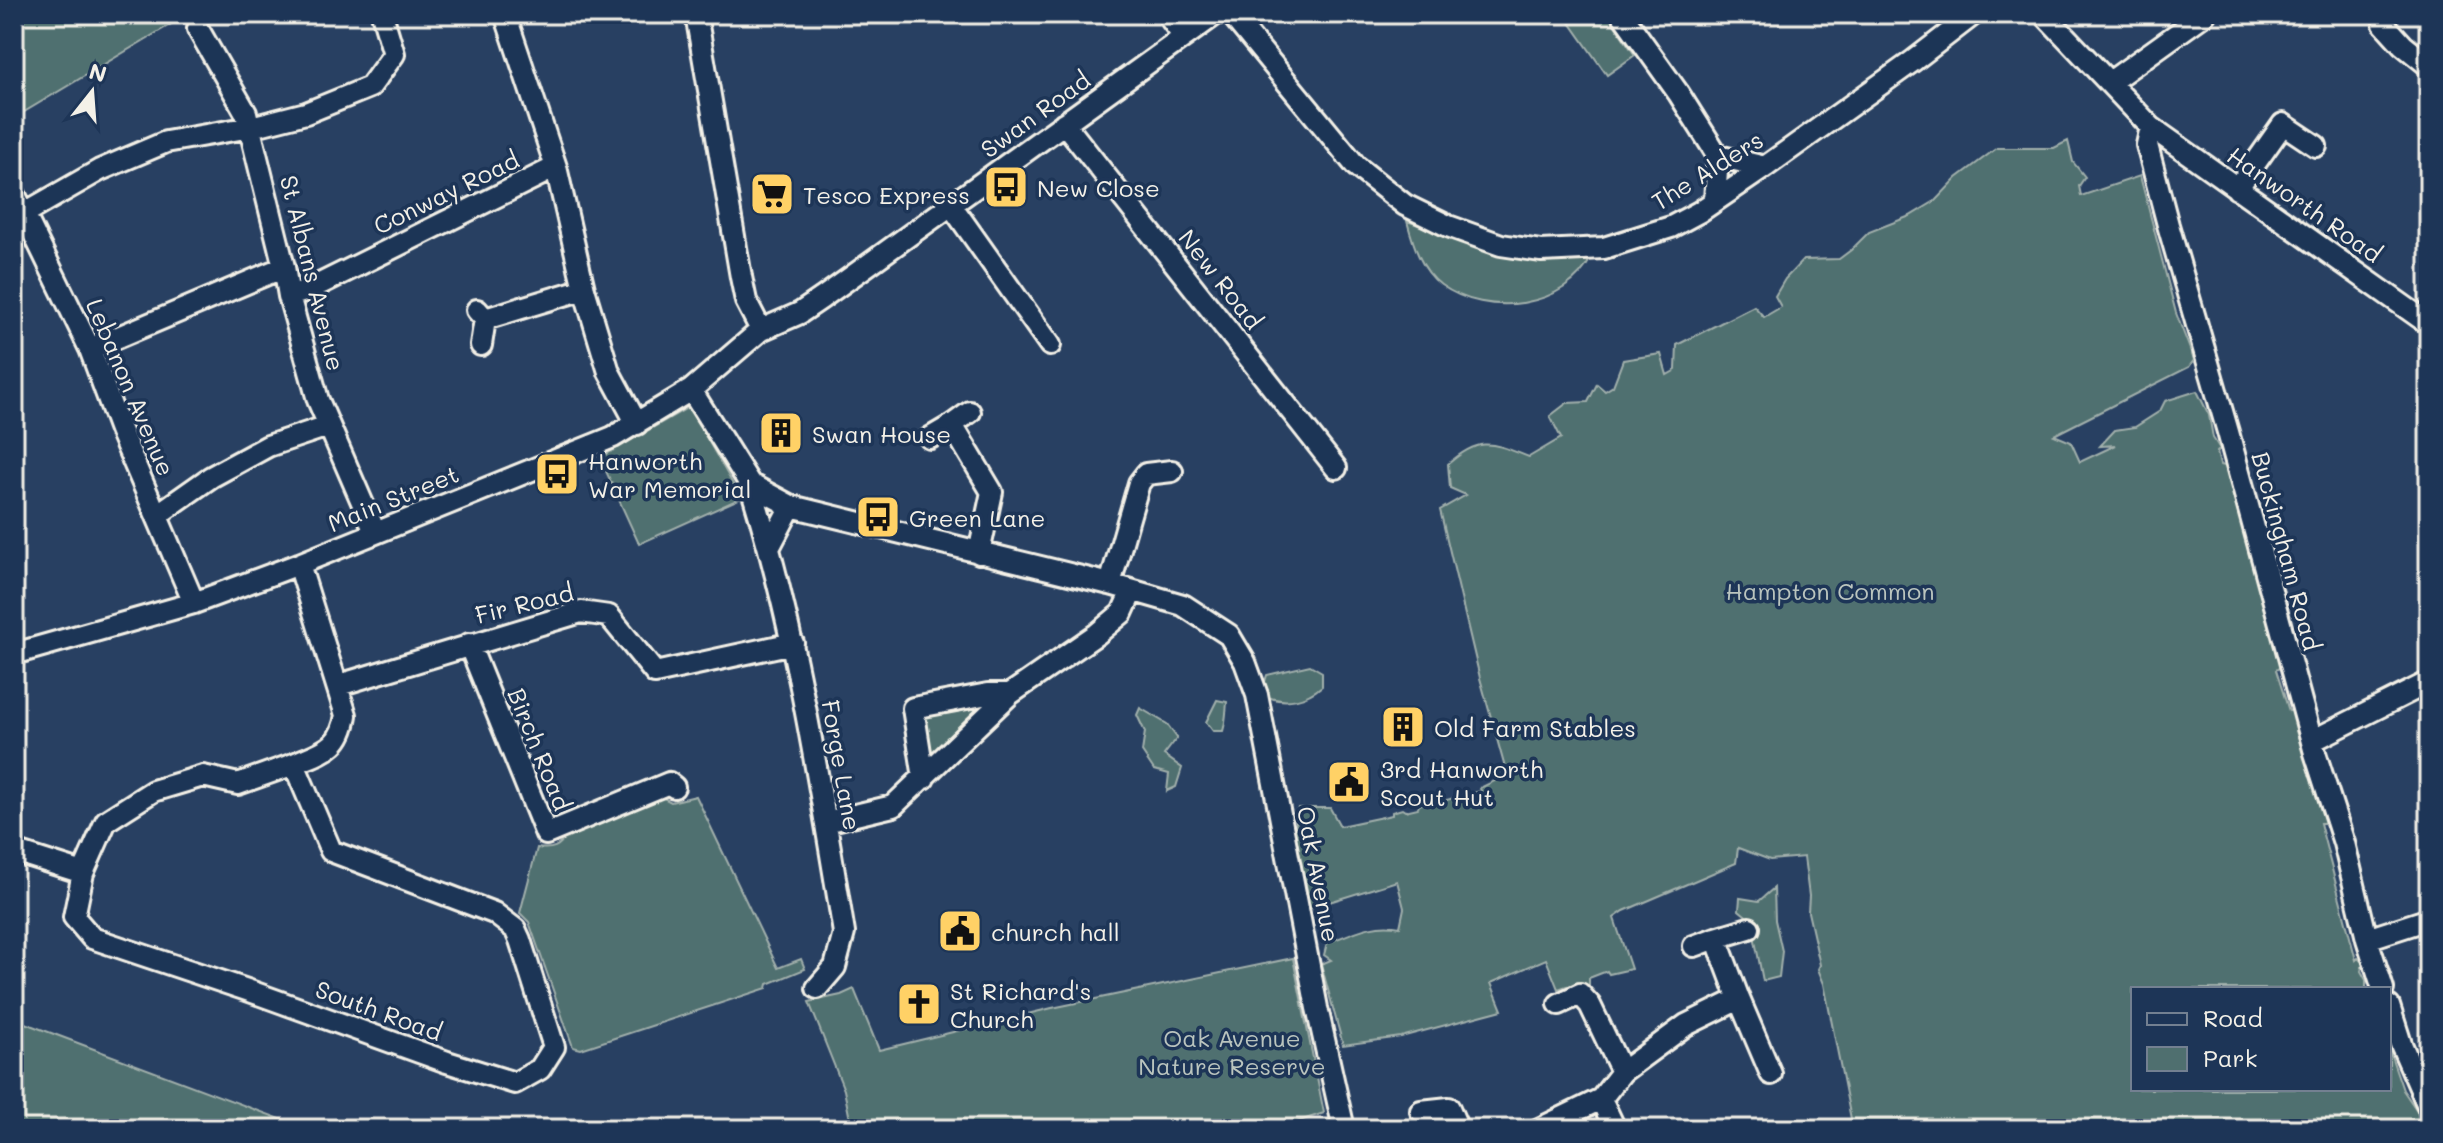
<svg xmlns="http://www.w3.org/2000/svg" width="2443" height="1143" font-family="Mali,sans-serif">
<rect width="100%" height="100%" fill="#284062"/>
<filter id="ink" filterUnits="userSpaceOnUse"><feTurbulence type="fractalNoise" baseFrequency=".0125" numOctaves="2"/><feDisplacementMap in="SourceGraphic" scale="16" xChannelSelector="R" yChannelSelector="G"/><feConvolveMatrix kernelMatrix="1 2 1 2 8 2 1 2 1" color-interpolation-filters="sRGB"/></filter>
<g filter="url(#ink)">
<path fill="#4f6f6f" stroke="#a2b0ac" stroke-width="2" d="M 14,14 L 188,14 L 14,118 Z
M 1564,14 L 1607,14 L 1635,55 L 1607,75 Z
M 2068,141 L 2073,162 L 2085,177 L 2079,186 L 2081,196 L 2140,176 L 2176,313 L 2194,360 L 2189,367 L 2054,435 L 2071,442 L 2080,462 L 2116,445 L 2100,446 L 2115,430 L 2135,427 L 2160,411 L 2165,401 L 2197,391 L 2209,415 L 2213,438 L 2220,449 L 2217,452 L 2220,465 L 2225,466 L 2233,484 L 2282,666 L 2276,670 L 2289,711 L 2295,710 L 2299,722 L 2296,731 L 2298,737 L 2307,743 L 2314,760 L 2312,782 L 2323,798 L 2325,823 L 2320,823 L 2322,831 L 2356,960 L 2358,958 L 2363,963 L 2361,971 L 2366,980 L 2366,989 L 2133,989 L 2133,1089 L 2389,1089 L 2389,1050 L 2403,1090 L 2420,1115 L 2423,1129 L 1853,1129 L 1824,984 L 1818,969 L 1820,965 L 1808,912 L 1809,896 L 1804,857 L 1770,860 L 1738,848 L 1736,863 L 1624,911 L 1614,918 L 1631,969 L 1609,974 L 1607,971 L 1589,978 L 1589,988 L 1572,991 L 1567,986 L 1558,989 L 1546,959 L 1491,983 L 1502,1010 L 1401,1037 L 1343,1045 L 1321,964 L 1331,960 L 1324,955 L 1327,943 C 1351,934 1374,921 1400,927 L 1404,908 L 1397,881 L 1310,908 L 1305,879 L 1301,878 L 1293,841 L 1298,808 L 1330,808 L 1340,826 L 1392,815 L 1392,812 L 1402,809 L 1405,811 L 1418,808 L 1419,805 L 1435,799 L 1439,802 L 1481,791 L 1480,788 L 1507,775 L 1480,678 L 1440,510 L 1466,495 L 1450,488 L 1448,464 C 1481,435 1492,443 1529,457 L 1561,438 L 1550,416 L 1567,403 L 1588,402 L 1597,384 L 1605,391 L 1613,386 L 1623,360 L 1661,354 L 1667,375 L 1676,370 L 1677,345 L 1754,306 L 1764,317 L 1781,307 L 1775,296 L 1785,279 L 1803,260 L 1839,259 L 1851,250 L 1869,232 L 1910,216 L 1935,201 L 1957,178 L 1997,148 L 2054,148 Z
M 1407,221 L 1506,255 L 1592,256 C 1566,309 1487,318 1441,285 C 1421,270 1413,244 1407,221 Z
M 689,407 L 741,498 L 639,544 L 600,458 Z
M 1310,665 L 1322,672 L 1322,686 C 1306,700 1286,704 1267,697 L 1263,688 L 1267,675 Z
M 1217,700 L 1227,702 C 1226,712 1226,721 1223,731 L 1213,731 L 1206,722 Z
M 972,704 L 976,710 L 931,755 L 920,726 L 924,712 Z
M 1140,708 L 1167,724 L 1177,738 L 1164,755 L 1182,768 L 1176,787 L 1167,791 L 1169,774 L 1154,770 L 1142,752 L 1145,732 L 1137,715 Z
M 656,794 L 671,802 L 696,796 L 778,968 L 801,959 L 805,969 L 768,984 L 767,988 L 581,1049 L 573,1047 L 529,922 L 520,913 L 537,848 C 552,850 560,848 567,833 Z
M 1774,888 L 1775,920 L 1782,951 L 1779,977 L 1763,981 L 1751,920 L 1739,910 L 1740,898 L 1759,901 Z
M 1293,958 L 1324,1113 L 1275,1129 L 852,1129 L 844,1090 L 809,1002 L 841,995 L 854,989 L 879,1050 L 1052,1008 Z
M 14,1019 L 307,1129 L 14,1129 Z"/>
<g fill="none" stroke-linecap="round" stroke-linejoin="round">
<g stroke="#f4f1e8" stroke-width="26">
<path id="minor" d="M 505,14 L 556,167
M 696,14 L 741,277 L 746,301 L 761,330
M 1167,14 L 1184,37
M 1231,14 L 1356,166 L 1405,205 L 1448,226 L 1501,245 L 1541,251 L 1604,248 L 1671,227 L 1699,212 L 1765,167 L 1913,61 L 1974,14
M 1622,14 L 1679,94 L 1718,156 L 1765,167
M 2044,14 L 2151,127 L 2429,324
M 2384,24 L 2403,45 L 2429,66
M 198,29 L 246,113 L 284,267 L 289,296 L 318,400 L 375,532
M 2110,82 L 2205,14
M 1064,123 L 1336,468
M 2151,127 L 2147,145 L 2168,225 L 2228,432 L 2315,753 L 2344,843 L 2367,939 L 2383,989
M 2237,189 L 2283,124 L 2316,146
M 14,193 L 90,349 L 120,430 L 194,603
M 1715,200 L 1718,156
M 951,205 L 1050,345
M 25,213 L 100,170 L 166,142 L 251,127 L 306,113 L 370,87 L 394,54 L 382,14
M 289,296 L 308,290 L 556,167 L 584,289 L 609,372 L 637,424
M 477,310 L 485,319 L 481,345
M 485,319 L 584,289
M 90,349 L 284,267
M 691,390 L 750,484 L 791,506 L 1110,584 L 1183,605 L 1229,635 L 1245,662 L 1257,695 L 1317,1008 L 1344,1129
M 970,412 L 952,425 L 992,492 L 979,553
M 930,438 L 952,425
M 750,484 C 796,630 819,782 844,933 L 835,967 L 817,988
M 157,515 L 211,477 L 268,446 L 328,426
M 770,546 L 791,506
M 1110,584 L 1139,483 L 1146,474 L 1172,471
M 469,644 L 546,834 L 669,783 L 674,787
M 14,654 L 194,603 L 299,564 L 613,437 L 691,390 L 761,330 L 800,313 L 822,298 L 1216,14
M 339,685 L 581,612 L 609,616 L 655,673 L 793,643
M 2312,741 L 2429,682
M 294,764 L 331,851 L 494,913 L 515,929 L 520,940 L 554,1047 L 540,1069 L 515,1083 L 447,1062 L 247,990 L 92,938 L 74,917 L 83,873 L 106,821 L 153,791 L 203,776 L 238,784 Z
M 294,764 C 323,751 341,749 346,715 L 299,564
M 924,778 L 913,708 L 988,694 L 1010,694
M 826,822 L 893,806 L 1010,694 L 1097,634 L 1122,613 L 1132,591
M 14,851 L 83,873
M 1716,938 L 1749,928
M 2367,939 L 2429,919
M 1694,946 L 1716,938 L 1739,999
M 1559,1004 L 1580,994 L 1590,1005 L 1622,1072
M 2389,1006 L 2401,1044 L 2429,1108
M 1601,1099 L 1615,1129
M 1421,1111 L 1449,1108 L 1458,1129
M 1539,1129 L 1601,1099 L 1622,1072 L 1686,1025 L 1739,999 L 1771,1074"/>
</g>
<use href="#minor" stroke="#1d3557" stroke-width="20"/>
</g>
</g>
<defs>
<g id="bus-square" transform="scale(2.3)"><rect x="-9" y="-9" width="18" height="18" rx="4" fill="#ffd166" stroke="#1d3557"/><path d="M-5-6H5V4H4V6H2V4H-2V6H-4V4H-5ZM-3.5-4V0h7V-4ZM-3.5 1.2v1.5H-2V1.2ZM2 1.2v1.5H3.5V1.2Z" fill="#111"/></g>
<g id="supermarket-square" transform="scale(2.3)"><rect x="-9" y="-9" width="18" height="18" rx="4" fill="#ffd166" stroke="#1d3557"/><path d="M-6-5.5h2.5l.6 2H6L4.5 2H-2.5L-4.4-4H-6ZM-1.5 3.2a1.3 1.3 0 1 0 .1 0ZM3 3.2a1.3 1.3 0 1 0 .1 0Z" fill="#111"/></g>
<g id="building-square" transform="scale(2.3)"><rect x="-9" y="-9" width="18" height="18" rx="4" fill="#ffd166" stroke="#1d3557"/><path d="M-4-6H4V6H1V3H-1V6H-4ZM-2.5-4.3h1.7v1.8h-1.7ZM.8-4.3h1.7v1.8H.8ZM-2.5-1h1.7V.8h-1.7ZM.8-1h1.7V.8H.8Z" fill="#111"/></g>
<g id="civic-square" transform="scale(2.3)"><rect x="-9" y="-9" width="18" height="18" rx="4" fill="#ffd166" stroke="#1d3557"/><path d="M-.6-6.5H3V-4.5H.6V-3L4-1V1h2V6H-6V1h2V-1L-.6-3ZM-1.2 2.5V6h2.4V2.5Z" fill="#111"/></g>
<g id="church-square" transform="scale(2.3)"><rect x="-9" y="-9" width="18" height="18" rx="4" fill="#ffd166" stroke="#1d3557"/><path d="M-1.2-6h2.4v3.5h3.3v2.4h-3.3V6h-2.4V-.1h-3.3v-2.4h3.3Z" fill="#111"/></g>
</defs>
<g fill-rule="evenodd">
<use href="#bus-square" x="1006" y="187"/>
<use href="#supermarket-square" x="772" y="194"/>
<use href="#building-square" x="781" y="433"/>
<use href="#bus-square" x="557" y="474"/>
<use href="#bus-square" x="878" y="517"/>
<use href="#building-square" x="1403" y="727"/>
<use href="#civic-square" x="1349" y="782"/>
<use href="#civic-square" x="960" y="931"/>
<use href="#church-square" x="919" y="1004"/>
</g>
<g text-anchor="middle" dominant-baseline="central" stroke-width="7" stroke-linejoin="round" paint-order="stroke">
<g font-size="24" fill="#f4f1e8" stroke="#1d3557">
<text transform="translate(1035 114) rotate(-36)">Swan Road</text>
<text transform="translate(1707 170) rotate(-32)">The Alders</text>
<text transform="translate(446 192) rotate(-26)">Conway Road</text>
<text transform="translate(2305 204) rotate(35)">Hanworth Road</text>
<text transform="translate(313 273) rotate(76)">St Albans Avenue</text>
<text transform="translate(1221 279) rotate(52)">New Road</text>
<text transform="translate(131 387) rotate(67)">Lebanon Avenue</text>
<text transform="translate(393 498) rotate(-22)">Main Street</text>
<text transform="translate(2287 551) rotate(75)">Buckingham Road</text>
<text transform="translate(524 603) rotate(-14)">Fir Road</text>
<text transform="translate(540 749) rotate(68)">Birch Road</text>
<text transform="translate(842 765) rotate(80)">Forge Lane</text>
<text transform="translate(1319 874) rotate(79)">Oak Avenue</text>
<text transform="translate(379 1010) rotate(20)">South Road</text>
</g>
<g font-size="24" fill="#f4f1e8" stroke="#1d3557" text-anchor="start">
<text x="1037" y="187">New Close</text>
<text x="803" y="194">Tesco Express</text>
<text x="812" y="433">Swan House</text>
<text x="588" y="460">Hanworth<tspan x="588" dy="28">War Memorial</tspan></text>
<text x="909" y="517">Green Lane</text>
<text x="1434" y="727">Old Farm Stables</text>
<text x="1380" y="768">3rd Hanworth<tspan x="1380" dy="28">Scout Hut</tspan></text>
<text x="991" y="931">church hall</text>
<text x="950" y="990">St Richard's<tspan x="950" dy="28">Church</tspan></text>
</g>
<g font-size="24" fill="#bac4be" stroke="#1d3557">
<text x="1830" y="590">Hampton Common</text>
<text x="1232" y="1037">Oak Avenue<tspan x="1232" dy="28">Nature Reserve</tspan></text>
</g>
</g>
<rect width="2443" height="1143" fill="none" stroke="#1d3557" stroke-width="48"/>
<rect x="24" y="24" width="2395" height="1095" fill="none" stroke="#f4f1e8" stroke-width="3" filter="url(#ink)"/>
<rect x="2131" y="987" width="260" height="104" fill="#1d3557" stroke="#738091" stroke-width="2"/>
<rect x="2147" y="1013" width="40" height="12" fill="#1d3557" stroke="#738091" stroke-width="2"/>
<text x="2203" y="1027" font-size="24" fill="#f4f1e8">Road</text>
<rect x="2147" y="1047" width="40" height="24" fill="#4f6f6f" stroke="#738091" stroke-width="2"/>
<text x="2203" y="1067" font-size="24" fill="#f4f1e8">Park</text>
<g transform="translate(92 92) rotate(17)" stroke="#1d3557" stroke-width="6" paint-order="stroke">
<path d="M0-6L14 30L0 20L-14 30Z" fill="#f4f1e8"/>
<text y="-12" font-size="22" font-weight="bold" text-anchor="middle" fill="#f4f1e8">N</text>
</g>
</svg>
